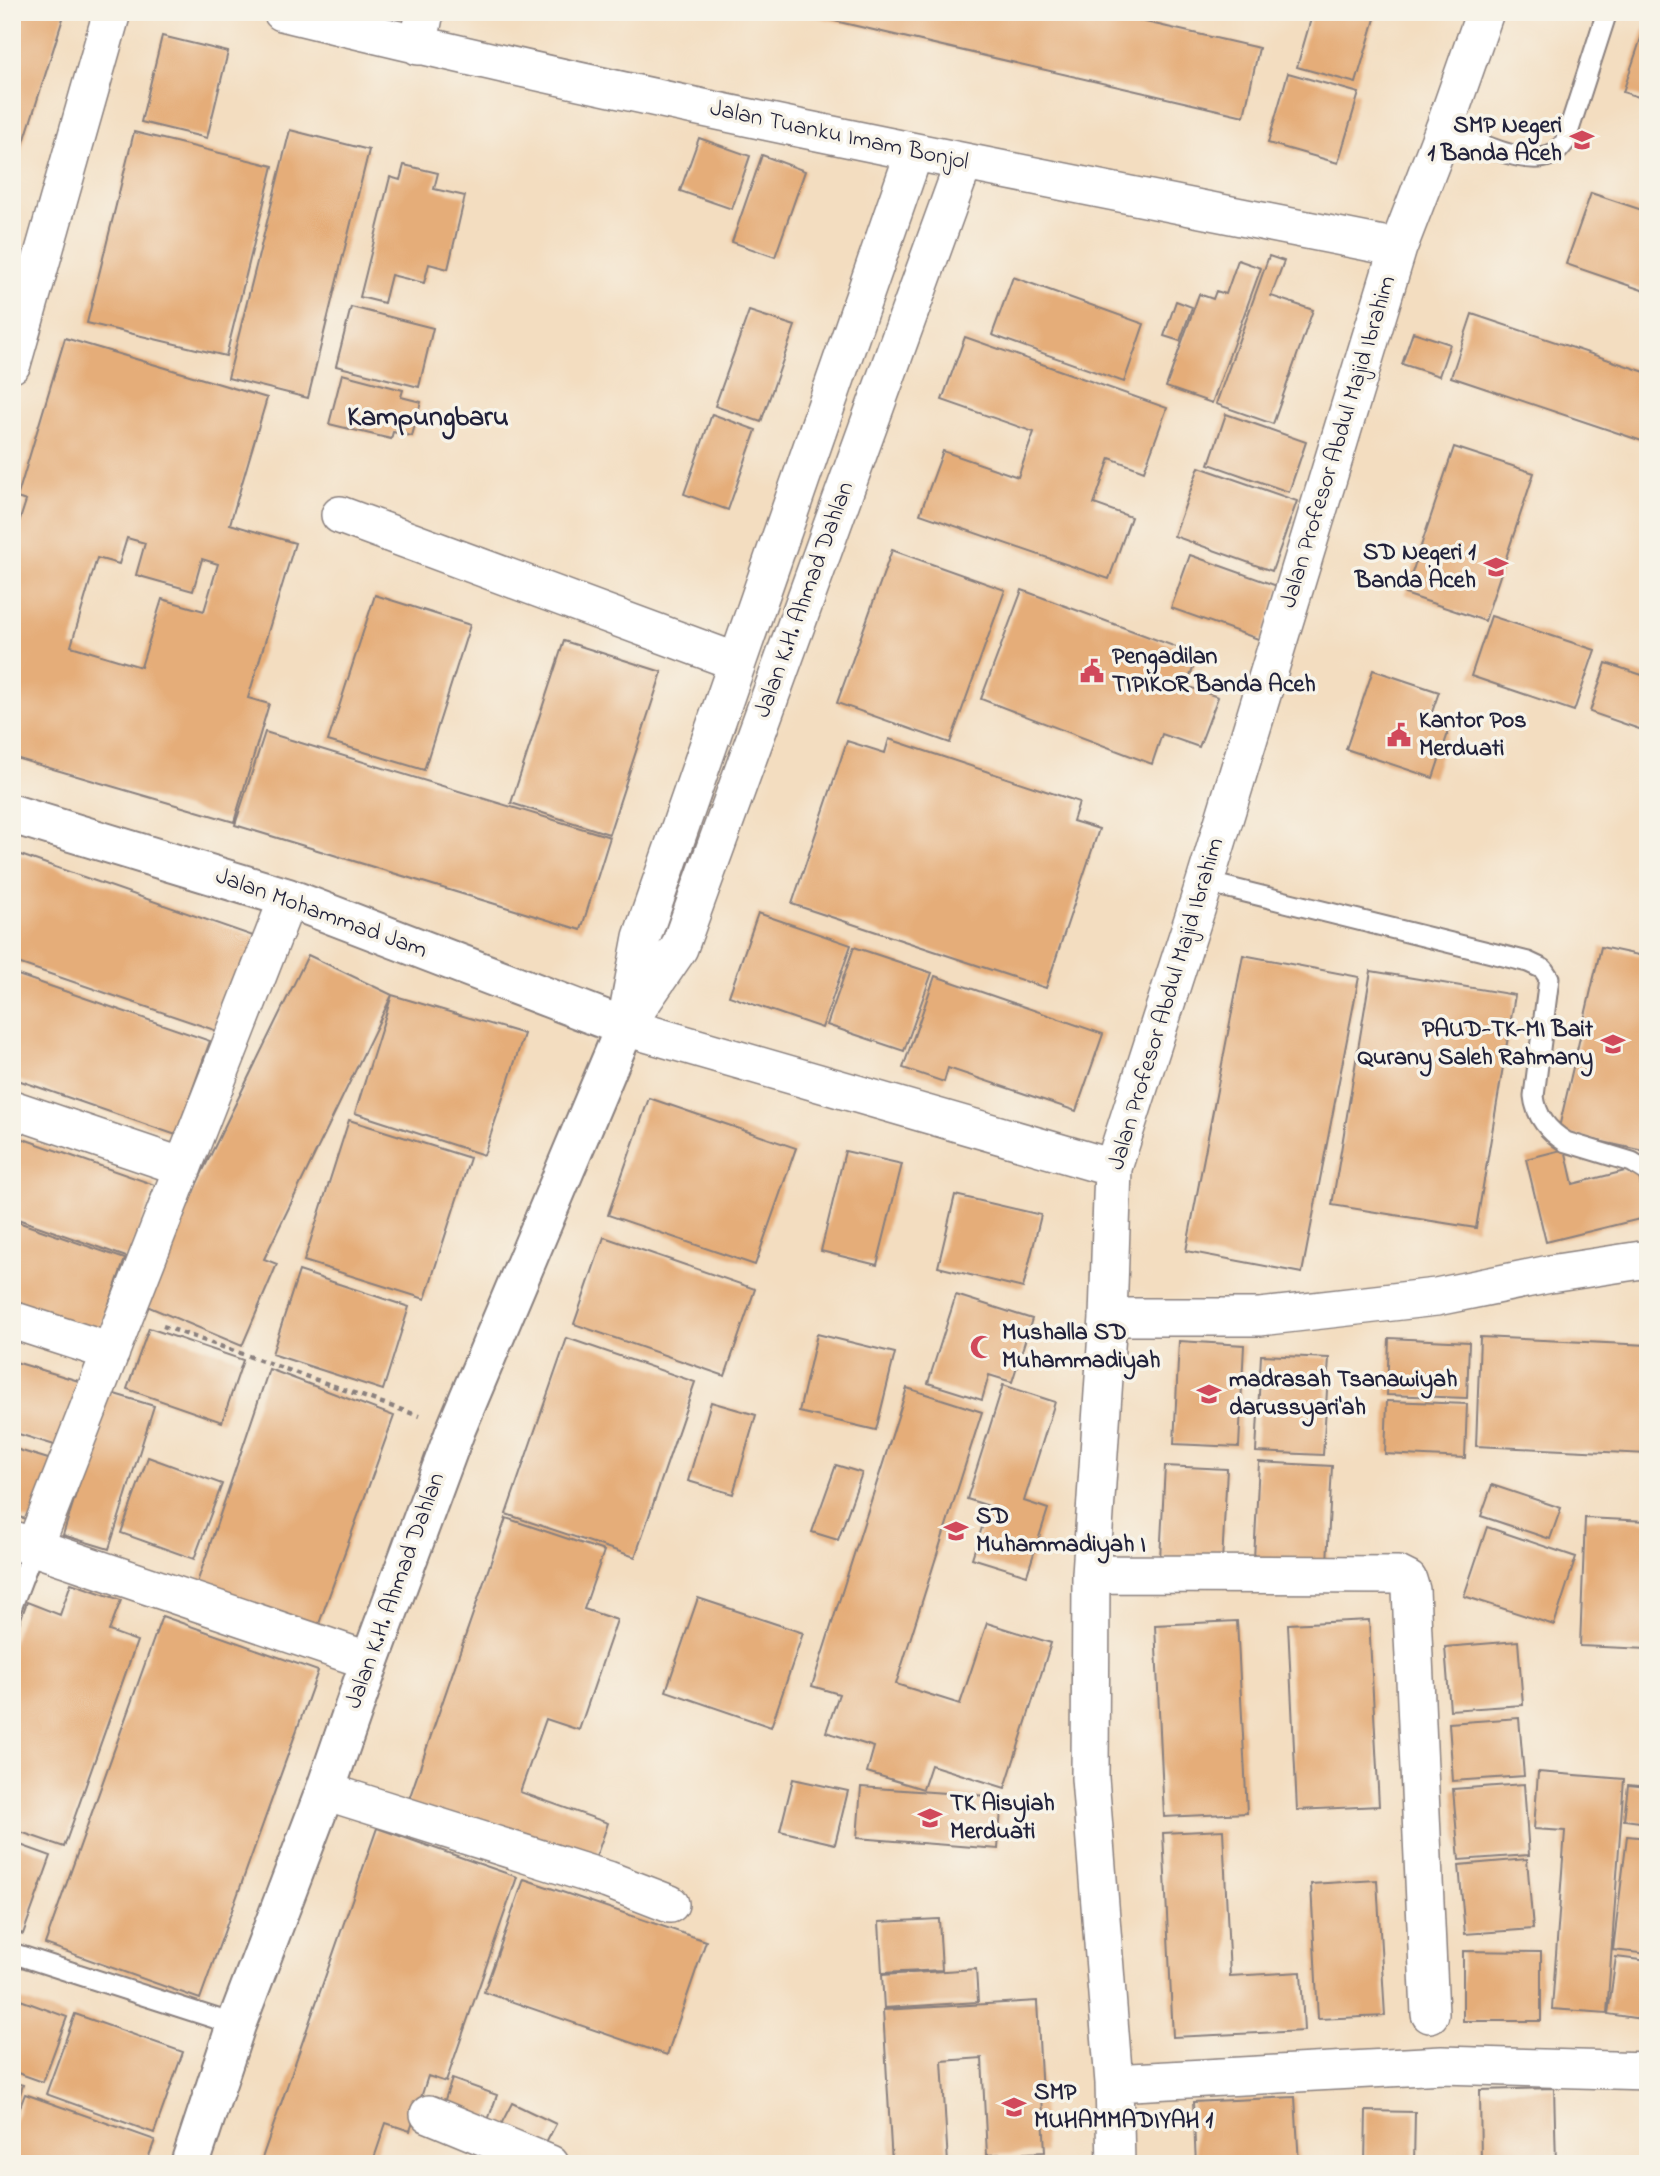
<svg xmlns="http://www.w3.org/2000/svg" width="1660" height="2176" font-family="'Indie Flower',sans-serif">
<rect width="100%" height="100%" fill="#f7f3e8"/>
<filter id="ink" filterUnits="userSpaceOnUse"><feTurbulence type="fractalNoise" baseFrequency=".0143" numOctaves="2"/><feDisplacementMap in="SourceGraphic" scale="14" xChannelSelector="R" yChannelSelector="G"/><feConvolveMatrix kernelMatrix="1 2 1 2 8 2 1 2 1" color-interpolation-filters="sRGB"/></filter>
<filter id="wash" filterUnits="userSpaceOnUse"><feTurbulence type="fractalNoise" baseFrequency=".00686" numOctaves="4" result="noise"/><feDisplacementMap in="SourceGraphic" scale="28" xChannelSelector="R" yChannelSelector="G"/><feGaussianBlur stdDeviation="1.57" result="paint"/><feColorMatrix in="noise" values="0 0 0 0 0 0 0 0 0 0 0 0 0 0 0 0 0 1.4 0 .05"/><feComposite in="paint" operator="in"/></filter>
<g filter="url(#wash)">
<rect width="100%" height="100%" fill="#f3ddc0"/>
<g id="blocks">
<path fill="#e5ad79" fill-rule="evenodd" d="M 21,12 L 65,12 L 13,177 L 12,39 Z
M 796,12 L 1102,12 L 1259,48 L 1244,116 Z
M 1313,12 L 1377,12 L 1356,83 L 1297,67 Z
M 1648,17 L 1648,100 L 1623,92 Z
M 162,36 L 228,52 L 207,138 L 141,122 Z
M 1288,73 L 1359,93 L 1338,163 L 1268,143 Z
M 290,130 L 369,150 L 308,398 L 228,378 Z
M 134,132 L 273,166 L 226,356 L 87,323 Z
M 699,138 L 750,156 L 732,209 L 680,191 Z
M 762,155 L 805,171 L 775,257 L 732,242 Z
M 404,165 L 438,173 L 434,189 L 465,196 L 448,269 L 429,264 L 424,283 L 391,275 L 384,303 L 360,297 L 390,177 L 400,180 Z
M 1591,193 L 1648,212 L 1648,292 L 1566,264 Z
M 1269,256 L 1284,261 L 1271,296 L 1313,310 L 1273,424 L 1216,404 Z
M 1238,260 L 1261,268 L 1212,403 L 1166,387 L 1199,294 L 1213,299 L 1216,291 L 1226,294 Z
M 1013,277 L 1144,324 L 1124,382 L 992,335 Z
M 1176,301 L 1192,307 L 1180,341 L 1164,336 Z
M 351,307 L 433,328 L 419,387 L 336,366 Z
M 749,311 L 795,326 L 761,422 L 715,406 Z
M 1472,314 L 1648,373 L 1648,443 L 1451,377 Z
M 1413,332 L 1450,344 L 1439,376 L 1402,364 Z
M 965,337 L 1167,408 L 1144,471 L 1110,458 L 1094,504 L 1131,517 L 1109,579 L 920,514 L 943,451 L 1018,477 L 1034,432 L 942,400 Z
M 65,338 L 267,398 L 230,524 L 295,543 L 248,698 L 269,704 L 234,822 L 12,757 L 12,544 L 26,501 L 17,498 ZM 127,538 L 145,543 L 136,575 L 193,591 L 202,559 L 218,564 L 204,611 L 162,599 L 141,667 L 71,646 L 97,558 L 119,564 Z
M 342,374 L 403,390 L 401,397 L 421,402 L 412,436 L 393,432 L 391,439 L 329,424 Z
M 712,414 L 756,430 L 728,510 L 684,494 Z
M 1226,414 L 1306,442 L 1289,492 L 1209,464 Z
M 1454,447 L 1534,473 L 1485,621 L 1405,594 Z
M 1199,467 L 1297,501 L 1272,571 L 1174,536 Z
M 892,550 L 1005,590 L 950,743 L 837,703 Z
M 1190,555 L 1280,587 L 1261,640 L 1171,608 Z
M 1022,590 L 1198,655 L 1186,686 L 1218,697 L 1199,747 L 1162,734 L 1152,764 L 981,699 Z
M 375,595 L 470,625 L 424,770 L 328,741 Z
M 1491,616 L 1595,650 L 1574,711 L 1471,676 Z
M 564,641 L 662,672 L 609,834 L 511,803 Z
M 1606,663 L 1648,677 L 1648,732 L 1590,712 Z
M 1373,670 L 1439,692 L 1431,715 L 1452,721 L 1433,778 L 1346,749 Z
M 265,732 L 610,837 L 581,930 L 235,825 Z
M 889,739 L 1079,802 L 1073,821 L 1099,829 L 1046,988 L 792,904 L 847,741 L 885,753 Z
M 12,852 L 259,938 L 226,1034 L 12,961 Z
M 758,913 L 851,945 L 822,1028 L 729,996 Z
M 854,947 L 932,973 L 904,1051 L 827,1025 Z
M 1601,947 L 1648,957 L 1648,1152 L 1558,1132 Z
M 308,955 L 392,995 L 524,1034 L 484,1155 L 355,1113 L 392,995 L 264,1259 L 277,1264 L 242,1346 L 142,1304 L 178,1222 Z
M 1243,955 L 1359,977 L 1302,1273 L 1186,1251 Z
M 1371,971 L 1515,995 L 1476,1228 L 1332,1205 Z
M 12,973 L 210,1041 L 176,1135 L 12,1078 Z
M 935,976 L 1103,1034 L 1076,1111 L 948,1068 L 944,1082 L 903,1068 Z
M 649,1098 L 796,1148 L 755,1265 L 608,1215 Z
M 349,1120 L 470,1158 L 425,1299 L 304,1261 Z
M 12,1135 L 155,1185 L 129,1258 L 12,1217 Z
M 1565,1149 L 1573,1184 L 1637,1168 L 1648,1217 L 1546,1242 L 1526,1159 Z
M 845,1151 L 902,1164 L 877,1265 L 821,1251 Z
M 955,1195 L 1041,1215 L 1023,1288 L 938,1267 Z
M 12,1220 L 125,1259 L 95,1343 L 12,1314 Z
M 604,1237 L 755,1289 L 725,1376 L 574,1324 Z
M 299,1271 L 409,1307 L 383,1390 L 272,1354 Z
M 956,1295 L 1032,1319 L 1012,1382 L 989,1375 L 982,1400 L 928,1383 Z
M 149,1328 L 243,1360 L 222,1422 L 127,1389 Z
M 817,1334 L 895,1353 L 876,1430 L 799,1412 Z
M 1480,1337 L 1648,1345 L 1648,1454 L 1476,1446 Z
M 567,1338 L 695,1382 L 635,1557 L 506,1514 Z
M 1389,1338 L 1469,1342 L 1467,1398 L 1387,1395 Z
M 1179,1341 L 1244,1345 L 1239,1447 L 1174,1444 Z
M 1261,1355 L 1329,1358 L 1323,1455 L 1256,1452 Z
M 12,1361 L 82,1382 L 61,1447 L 12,1432 Z
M 269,1369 L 394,1416 L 316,1632 L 194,1592 Z
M 1003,1385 L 1055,1402 L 1024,1501 L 1048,1509 L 1027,1575 L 972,1558 L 989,1506 L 967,1499 Z
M 907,1388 L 982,1412 L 896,1684 L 960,1704 L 987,1623 L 1051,1643 L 1005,1788 L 931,1765 L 923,1789 L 867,1772 L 874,1747 L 826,1732 L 839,1694 L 812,1686 Z
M 108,1392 L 154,1406 L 109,1549 L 63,1535 Z
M 1387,1401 L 1467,1404 L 1465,1458 L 1385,1454 Z
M 711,1402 L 756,1415 L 733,1494 L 688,1481 Z
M 12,1448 L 58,1462 L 39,1523 L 12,1515 Z
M 148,1457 L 222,1484 L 194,1559 L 121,1533 Z
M 1259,1462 L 1332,1466 L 1327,1563 L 1254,1559 Z
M 836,1465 L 862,1473 L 838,1540 L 812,1532 Z
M 1165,1466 L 1227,1469 L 1222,1562 L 1160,1559 Z
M 1492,1485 L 1561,1508 L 1550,1539 L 1481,1516 Z
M 506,1518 L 604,1551 L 584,1609 L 617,1620 L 579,1730 L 546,1719 L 520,1792 L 608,1823 L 591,1871 L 406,1808 Z
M 1585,1518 L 1648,1521 L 1648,1649 L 1580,1646 Z
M 1487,1527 L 1576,1557 L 1554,1625 L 1464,1596 Z
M 71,1583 L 121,1600 L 109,1631 L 137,1641 L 64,1847 L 12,1829 L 12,1643 L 27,1602 L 60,1615 Z
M 698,1598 L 803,1633 L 771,1727 L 666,1691 Z
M 162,1616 L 318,1671 L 200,1999 L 45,1944 Z
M 1369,1620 L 1379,1806 L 1297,1810 L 1288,1624 Z
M 1237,1621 L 1247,1813 L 1164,1817 L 1155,1625 Z
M 1518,1641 L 1523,1705 L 1450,1710 L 1445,1647 Z
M 1519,1718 L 1524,1776 L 1453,1781 L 1449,1723 Z
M 1538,1772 L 1624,1779 L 1607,2013 L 1552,2009 L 1565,1831 L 1534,1829 Z
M 793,1779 L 848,1791 L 835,1844 L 780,1831 Z
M 1524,1784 L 1529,1855 L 1459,1860 L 1453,1789 Z
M 1628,1785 L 1648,1787 L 1648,1823 L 1624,1820 Z
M 861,1787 L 1002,1797 L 998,1849 L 857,1838 Z
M 377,1828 L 517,1877 L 446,2082 L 428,2076 L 410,2131 L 386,2123 L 372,2164 L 260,2164 Z
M 1223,1830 L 1230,1976 L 1301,1972 L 1304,2031 L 1173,2037 L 1163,1833 Z
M 1627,1836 L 1648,1838 L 1648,1954 L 1613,1950 Z
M 12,1842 L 51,1856 L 23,1934 L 12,1930 Z
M 1527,1859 L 1533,1929 L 1465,1934 L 1459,1865 Z
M 524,1879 L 706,1941 L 667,2055 L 484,1992 Z
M 1377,1880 L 1385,2016 L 1318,2019 L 1311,1884 Z
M 939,1919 L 942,1970 L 882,1973 L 879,1922 Z
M 1463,1951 L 1541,1952 L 1541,2021 L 1463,2021 Z
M 1616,1957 L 1648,1961 L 1648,2020 L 1608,2014 Z
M 976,1969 L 978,2002 L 884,2008 L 882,1975 Z
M 15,1998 L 67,2017 L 43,2082 L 12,2071 L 12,2004 Z
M 1037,2001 L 1045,2152 L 987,2155 L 982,2058 L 942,2061 L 948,2164 L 892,2164 L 883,2010 Z
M 75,2014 L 183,2052 L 154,2133 L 46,2094 Z
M 452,2079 L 497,2095 L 487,2123 L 442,2108 Z
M 12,2082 L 23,2085 L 13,2116 L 12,2116 Z
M 1554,2088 L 1556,2164 L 1481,2164 L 1480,2090 Z
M 25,2094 L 155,2140 L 146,2164 L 12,2164 L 12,2128 Z
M 1295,2097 L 1299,2164 L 1196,2164 L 1193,2102 Z
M 512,2103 L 556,2124 L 540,2155 L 496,2134 Z
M 1366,2111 L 1415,2112 L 1414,2164 L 1365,2164 Z"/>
</g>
</g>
<g filter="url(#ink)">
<use href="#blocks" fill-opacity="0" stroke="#8a807e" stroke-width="2"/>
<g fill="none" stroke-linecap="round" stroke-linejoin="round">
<g stroke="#8a807e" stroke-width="23">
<path id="lane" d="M 1444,129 C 1471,139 1522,166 1549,156 C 1556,154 1560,148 1565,142 L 1607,12
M 1205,882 L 1528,962 L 1543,969 L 1549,978 L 1534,1096 C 1536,1116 1549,1132 1566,1142 L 1632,1162 L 1648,1172
M 12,1606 L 34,1548
M 12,1953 L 236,2025"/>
</g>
<g stroke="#8a807e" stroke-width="40">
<path id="street" d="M 282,12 C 652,103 1025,174 1398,248
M 418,46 L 425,12
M 12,364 L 112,12
M 340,515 L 737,662
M 628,1012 L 642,937 L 914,153
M 625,1027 L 679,948 L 964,162
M 625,1027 L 1113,1168
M 12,1109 L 183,1167
M 1108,1317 L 1260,1317 L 1436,1297 L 1550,1274 L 1648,1259
M 12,1320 L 111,1352
M 13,1540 L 370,1661
M 34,1548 L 288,898
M 1091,1574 L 1398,1575 L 1408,1580 L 1411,1590 L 1430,2014
M 325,1791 L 608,1880 L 670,1904
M 1114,2083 L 1442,2065 L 1648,2071
M 429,2114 L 550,2164
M 1116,2164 L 1114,2083 L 1090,1778 L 1091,1574 L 1108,1317 L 1113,1168 L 1205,882 L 1398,248 L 1444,129 L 1485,12"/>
</g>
<g stroke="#8a807e" stroke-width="42">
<path id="secondary" d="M 12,814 L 288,898 L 625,1027 L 456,1429 L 370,1661 L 325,1791 L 236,2025 L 190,2164"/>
</g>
<path stroke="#8a807e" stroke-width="4.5" stroke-dasharray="5 5" stroke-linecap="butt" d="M 163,1326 L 419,1416"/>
<use href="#lane" stroke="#fff" stroke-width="19"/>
<use href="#street" stroke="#fff" stroke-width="37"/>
<use href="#secondary" stroke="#fff" stroke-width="38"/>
</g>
</g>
<defs>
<g id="school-bare" transform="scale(1.89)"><path d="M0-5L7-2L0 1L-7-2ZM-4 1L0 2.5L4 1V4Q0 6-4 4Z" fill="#d1495b" stroke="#f7f3e8" stroke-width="2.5" paint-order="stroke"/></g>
<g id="civic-bare" transform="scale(1.89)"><path d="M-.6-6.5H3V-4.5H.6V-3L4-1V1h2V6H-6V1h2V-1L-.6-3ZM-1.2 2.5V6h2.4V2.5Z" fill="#d1495b" stroke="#f7f3e8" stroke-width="2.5" paint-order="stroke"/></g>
<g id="mosque-bare" transform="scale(1.89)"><path d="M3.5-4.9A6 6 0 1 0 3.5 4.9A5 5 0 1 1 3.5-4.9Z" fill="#d1495b" stroke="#f7f3e8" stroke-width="2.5" paint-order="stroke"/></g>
</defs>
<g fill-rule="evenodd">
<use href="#school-bare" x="1582" y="140"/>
<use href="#school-bare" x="1496" y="567"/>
<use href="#civic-bare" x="1092" y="671"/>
<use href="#civic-bare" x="1399" y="735"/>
<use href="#school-bare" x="1613" y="1044"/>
<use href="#mosque-bare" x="982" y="1347"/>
<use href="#school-bare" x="1209" y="1394"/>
<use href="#school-bare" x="956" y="1531"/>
<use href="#school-bare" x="930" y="1818"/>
<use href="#school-bare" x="1014" y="2107"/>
</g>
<g text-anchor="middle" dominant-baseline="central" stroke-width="7" stroke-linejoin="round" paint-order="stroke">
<g font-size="24" font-weight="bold" fill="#22223b" stroke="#f7f3e8" text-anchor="start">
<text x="1562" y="126" text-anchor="end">SMP Negeri<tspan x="1562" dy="28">1 Banda Aceh</tspan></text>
<text x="1476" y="553" text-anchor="end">SD Negeri 1<tspan x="1476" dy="28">Banda Aceh</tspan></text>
<text x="1112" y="657">Pengadilan<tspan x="1112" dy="28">TIPIKOR Banda Aceh</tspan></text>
<text x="1419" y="721">Kantor Pos<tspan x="1419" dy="28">Merduati</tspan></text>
<text x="1593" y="1030" text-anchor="end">PAUD-TK-MI Bait<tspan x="1593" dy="28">Qurany Saleh Rahmany</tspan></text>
<text x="1002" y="1333">Mushalla SD<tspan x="1002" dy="28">Muhammadiyah</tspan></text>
<text x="1229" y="1380">madrasah Tsanawiyah<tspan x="1229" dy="28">darussyari'ah</tspan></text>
<text x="976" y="1517">SD<tspan x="976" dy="28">Muhammadiyah I</tspan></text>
<text x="950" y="1804">TK Aisyiah<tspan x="950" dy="28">Merduati</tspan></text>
<text x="1034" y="2093">SMP<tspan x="1034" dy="28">MUHAMMADIYAH 1</tspan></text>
</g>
<g font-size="24" fill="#22223b" stroke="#f7f3e8">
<text transform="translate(839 136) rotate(12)">Jalan Tuanku Imam Bonjol</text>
<text transform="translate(1339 442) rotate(-73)">Jalan Profesor Abdul Majid Ibrahim</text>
<text transform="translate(805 600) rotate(-70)">Jalan K.H. Ahmad Dahlan</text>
<text transform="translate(321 914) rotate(20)">Jalan Mohammad Jam</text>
<text transform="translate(1167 1004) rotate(-73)">Jalan Profesor Abdul Majid Ibrahim</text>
<text transform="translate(396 1591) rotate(-70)">Jalan K.H. Ahmad Dahlan</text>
</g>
<g font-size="28" font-weight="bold" fill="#22223b" stroke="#f7f3e8">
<text x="428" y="418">Kampungbaru</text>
</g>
</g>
<rect width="1660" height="2176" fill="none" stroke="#f7f3e8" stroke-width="42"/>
</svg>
